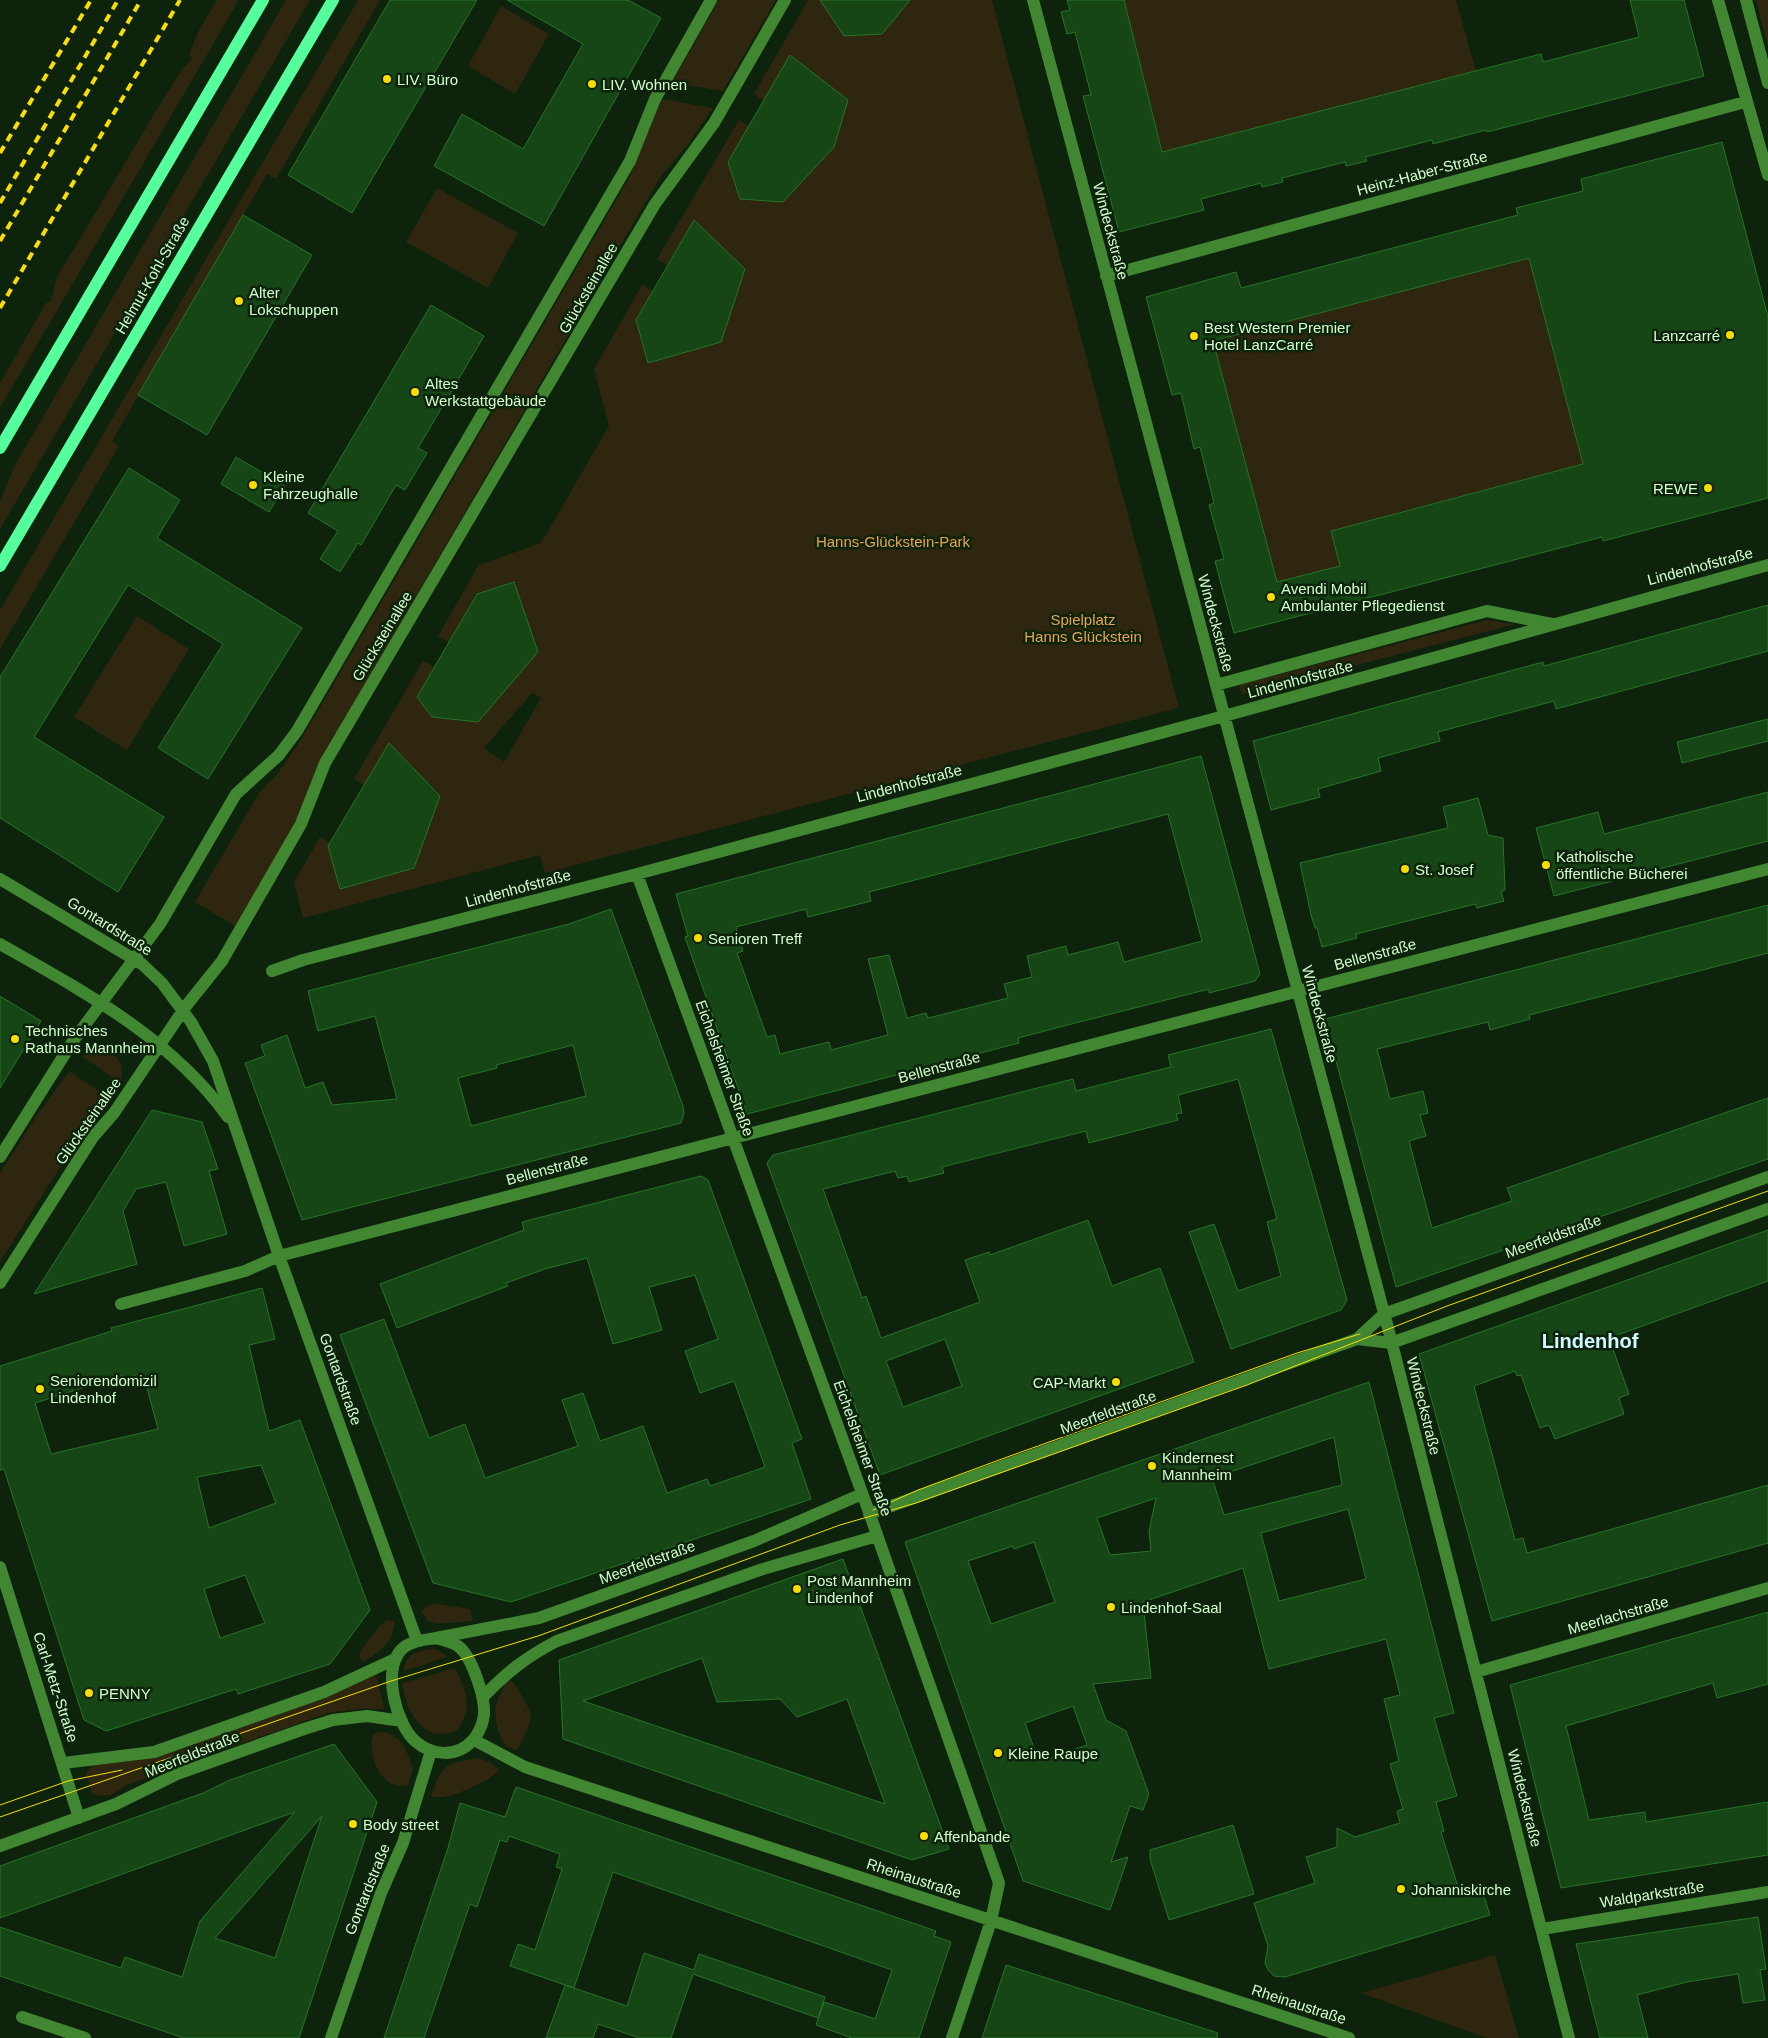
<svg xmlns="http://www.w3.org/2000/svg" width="1768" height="2038" font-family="Arial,sans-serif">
<rect width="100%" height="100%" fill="#0d230c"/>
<path fill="#2e260e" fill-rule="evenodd" d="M 217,0 L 239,0 L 0,408 L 0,383 L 46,303 L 51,301 L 57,277 L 159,106 L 177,77 L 192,58 L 189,55 L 198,32 Z
M 286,0 L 310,0 L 0,529 L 0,501 L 15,465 Z
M 358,0 L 380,0 L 276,179 L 267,174 L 112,441 L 119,446 L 0,649 L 0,610 Z
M 719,0 L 776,0 L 723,91 L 672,83 Z
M 808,0 L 992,0 L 1179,708 L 545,873 L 540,855 L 303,918 L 294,882 L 320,837 L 330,843 L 341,889 L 414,868 L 440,796 L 389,743 L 364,785 L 354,779 L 423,661 L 434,667 L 417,697 L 432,717 L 477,722 L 538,652 L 514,582 L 475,595 L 449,642 L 438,636 L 480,563 L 482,564 L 541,543 L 609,426 L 594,369 L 642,285 L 653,291 L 636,320 L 649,363 L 721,341 L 745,269 L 694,220 L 667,265 L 657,259 L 739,120 L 749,126 L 728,162 L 740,199 L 783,202 L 834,147 L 847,100 L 791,55 L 764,101 L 754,94 ZM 532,693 L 541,698 L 504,762 L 484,748 Z
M 1124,0 L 1456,0 L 1476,71 L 1173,149 L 1164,158 Z
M 1756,0 L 1768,0 L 1768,47 Z
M 501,6 L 549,34 L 515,94 L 468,66 Z
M 662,99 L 713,108 L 686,147 L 661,176 L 320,761 C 310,781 306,802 296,822 C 277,857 255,892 235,926 L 195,902 L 259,793 L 278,773 L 300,741 L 629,178 Z
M 437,188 L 518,233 L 488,288 L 406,242 Z
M 1529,258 L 1583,464 L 1540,475 L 1546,499 L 1518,481 L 1397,513 L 1385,541 L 1379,518 L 1331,531 L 1340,566 L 1277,582 L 1213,341 Z
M 137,616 L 189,649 L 127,750 L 74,717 Z
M 1487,620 L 1515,624 L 1242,695 L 1239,685 Z
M 101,1049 C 118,1052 126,1067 120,1083 L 82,1056 L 91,1050 Z
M 70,1071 L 108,1098 L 81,1134 L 0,1262 L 0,1173 L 39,1112 Z
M 433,1603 L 470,1609 L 473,1621 L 436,1624 L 428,1621 L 421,1611 Z
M 387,1620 L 395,1621 C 394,1642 379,1653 362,1662 L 359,1654 C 368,1642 374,1629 387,1620 Z
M 434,1649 L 440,1651 L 447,1657 L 404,1671 C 404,1654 419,1650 434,1649 Z
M 455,1668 C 467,1690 473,1709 457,1730 C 424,1746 406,1712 402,1683 Z
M 376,1675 L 384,1708 L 383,1709 L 358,1709 L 328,1713 L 183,1764 L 127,1785 L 111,1795 L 100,1796 L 92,1793 L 86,1773 L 92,1765 L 105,1761 L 122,1762 L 179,1750 Z
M 509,1680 L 514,1683 C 535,1717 536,1714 517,1750 L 507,1747 C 491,1727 492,1699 509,1680 Z
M 379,1732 C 401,1732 406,1749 413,1768 L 408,1785 C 381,1792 367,1755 373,1735 Z
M 479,1758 L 491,1763 L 499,1770 C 490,1781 444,1803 431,1796 C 443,1762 446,1764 479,1758 Z
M 1495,1955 L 1519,2038 L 1487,2038 L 1361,1993 Z"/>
<path fill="#164616" stroke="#277426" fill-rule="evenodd" d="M 390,0 L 477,0 L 352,213 L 288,175 Z
M 507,0 L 628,0 L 661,18 L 544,226 L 434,166 L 462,114 L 523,149 L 583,44 Z
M 820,0 L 910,0 L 882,34 L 844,36 Z
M 1067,0 L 1124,0 L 1162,152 L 1541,54 L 1543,62 L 1639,37 L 1630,0 L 1684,0 L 1704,76 L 1487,132 L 1486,130 L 1433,144 L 1432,140 L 1397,149 L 1365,157 L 1367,161 L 1346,166 L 1345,162 L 1282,178 L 1283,182 L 1262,187 L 1261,183 L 1201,199 L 1204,210 L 1119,232 L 1083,96 L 1091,95 L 1083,63 L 1075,32 L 1067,34 L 1061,12 L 1070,10 Z
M 790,55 L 848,100 L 834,147 L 783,202 L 740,199 L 728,162 Z
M 1722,142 L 1768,317 L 1768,498 L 1603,541 L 1602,537 L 1234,633 L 1215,561 L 1224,559 L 1209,505 L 1214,503 L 1200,447 L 1194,449 L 1181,393 L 1172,395 L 1146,297 L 1236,272 L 1241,288 L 1518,215 L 1516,208 L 1583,191 L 1581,179 ZM 1529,258 L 1583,464 L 1331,531 L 1340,566 L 1277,582 L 1213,341 Z
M 243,215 L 312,255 L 207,435 L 138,395 Z
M 694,220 L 745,269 L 721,342 L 648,363 L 636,320 Z
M 431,305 L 484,336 L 418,448 L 427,453 L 405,490 L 396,485 L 361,545 L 358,543 L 340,572 L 320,559 L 338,531 L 308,513 Z
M 236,457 L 285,486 L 269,512 L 221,484 Z
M 129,468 L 180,500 L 157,538 L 302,628 L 208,779 L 158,748 L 223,644 L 128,585 L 34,737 L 164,817 L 118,892 L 0,818 L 0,677 Z
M 514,582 L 538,652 L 478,722 L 432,717 L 417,697 L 477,594 Z
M 1768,605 L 1768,651 L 1556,709 L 1554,701 L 1438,732 L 1440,741 L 1378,758 L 1381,771 L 1318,789 L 1320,797 L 1271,810 L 1253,741 L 1543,662 L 1544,666 Z
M 1768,719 L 1768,741 L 1682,763 L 1677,742 Z
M 389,743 L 440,796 L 414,868 L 340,889 L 328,846 Z
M 1201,756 L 1260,974 L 1255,981 L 1209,993 L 1209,989 L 1060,1027 L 1018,1038 L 1019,1043 L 747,1114 L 685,937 L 688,936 L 676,894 ZM 1168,814 L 1202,941 L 1124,962 L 1118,942 L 1068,955 L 1066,946 L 1027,956 L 1032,977 L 1004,984 L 1008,998 L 928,1018 L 926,1013 L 907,1018 L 889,955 L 868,959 L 888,1035 L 831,1050 L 829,1042 L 780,1054 L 775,1035 L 767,1037 L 737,953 L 743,951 L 736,927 L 806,909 L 808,917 L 871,901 L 869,892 Z
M 1768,792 L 1768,841 L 1554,896 L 1536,828 L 1598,812 L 1604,834 Z
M 1478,798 L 1488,835 L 1503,838 L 1505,890 L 1501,892 L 1504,901 L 1477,908 L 1475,904 L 1356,934 L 1357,938 L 1322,947 L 1317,928 L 1315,928 L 1311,915 L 1300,863 L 1448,828 L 1443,807 Z
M 1768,905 L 1768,953 L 1529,1015 L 1530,1019 L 1490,1030 L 1488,1022 L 1377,1049 L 1390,1099 L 1423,1091 L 1428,1113 L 1420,1115 L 1426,1136 L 1409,1141 L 1432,1228 L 1512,1201 L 1507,1188 L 1768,1098 L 1768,1159 L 1396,1287 L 1325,1019 Z
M 611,909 L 683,1106 L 684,1113 L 681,1123 L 302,1220 L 245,1063 L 265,1056 L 261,1045 L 287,1035 L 305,1088 L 323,1082 L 332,1105 L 397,1099 L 375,1016 L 318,1031 L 308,991 L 569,924 ZM 573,1045 L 586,1096 L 471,1126 L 458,1078 L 497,1068 L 496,1065 Z
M 0,996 L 41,1021 L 0,1088 Z
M 1271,1029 L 1347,1300 L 1341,1310 L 1231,1349 L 1189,1232 L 1214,1224 L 1238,1291 L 1281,1276 L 1267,1222 L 1277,1219 L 1238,1079 L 1178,1095 L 1182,1113 L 1176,1114 L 1178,1120 L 1089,1143 L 1086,1131 L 942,1167 L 944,1173 L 909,1182 L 907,1176 L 898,1178 L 895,1171 L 823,1189 L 862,1298 L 866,1296 L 881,1338 L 980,1302 L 965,1260 L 989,1252 L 990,1255 L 1088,1220 L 1112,1286 L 1160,1268 L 1194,1362 L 880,1475 L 767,1163 L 773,1155 L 1073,1079 L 1076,1091 L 1171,1067 L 1168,1055 ZM 945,1339 L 962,1386 L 903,1407 L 886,1361 Z
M 152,1110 L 202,1122 L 218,1169 L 209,1171 L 227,1234 L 184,1246 L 166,1182 L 136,1189 L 123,1211 L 137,1264 L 34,1294 Z
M 701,1176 L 708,1180 L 802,1439 L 792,1443 L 811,1499 L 511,1602 L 433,1583 L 340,1335 L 384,1319 L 429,1438 L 465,1424 L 485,1478 L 578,1446 L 562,1400 L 583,1393 L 600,1441 L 643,1426 L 667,1493 L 707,1479 L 710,1486 L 765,1467 L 734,1381 L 700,1393 L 685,1351 L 718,1339 L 695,1275 L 649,1287 L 662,1330 L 613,1344 L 587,1258 L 545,1269 L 506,1283 L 508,1286 L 397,1328 L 380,1284 L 524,1230 L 522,1222 Z
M 1768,1230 L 1768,1281 L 1609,1338 L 1629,1394 L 1619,1398 L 1624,1414 L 1555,1439 L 1549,1425 L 1540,1428 L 1521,1375 L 1517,1376 L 1515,1371 L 1474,1386 L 1515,1540 L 1523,1538 L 1527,1553 L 1768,1485 L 1768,1543 L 1492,1621 L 1419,1354 Z
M 262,1288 L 275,1339 L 249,1345 L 269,1431 L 300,1420 L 370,1610 L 330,1664 L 238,1694 L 236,1689 L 106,1731 L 84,1720 L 4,1469 L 0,1470 L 0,1366 L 112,1331 L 111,1328 ZM 143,1373 L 158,1429 L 51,1454 L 35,1403 L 123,1375 L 124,1378 ZM 261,1465 L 276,1503 L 209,1528 L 197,1477 ZM 245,1575 L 265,1623 L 220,1638 L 204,1589 Z
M 1369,1382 L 1454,1713 L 1434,1718 L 1457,1796 L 1436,1802 L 1444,1831 L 1441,1832 L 1459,1890 L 1480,1884 L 1490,1915 L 1285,1977 L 1274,1976 L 1268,1970 L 1265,1963 L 1268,1946 L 1254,1903 L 1315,1883 L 1306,1857 L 1337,1847 L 1337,1828 L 1355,1837 L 1400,1823 L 1397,1811 L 1403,1809 L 1390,1764 L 1399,1761 L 1384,1699 L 1400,1695 L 1386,1639 L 1269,1669 L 1243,1568 L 1143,1602 L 1151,1678 L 1093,1684 L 1106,1720 L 1126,1731 L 1149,1794 L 1143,1810 L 1130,1806 L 1111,1862 L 1128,1857 L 1110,1910 L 1023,1881 L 905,1542 ZM 1334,1437 L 1342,1485 L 1224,1515 L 1212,1478 ZM 1156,1498 L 1149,1531 L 1151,1551 L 1110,1555 L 1097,1518 ZM 1348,1509 L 1366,1579 L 1279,1601 L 1261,1533 ZM 1034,1542 L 1055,1602 L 991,1624 L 968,1561 L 1013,1546 L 1014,1549 ZM 1073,1706 L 1087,1745 L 1039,1762 L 1025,1723 Z
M 843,1559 L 949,1849 L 912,1860 L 563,1739 L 559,1660 ZM 702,1658 L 717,1702 L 780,1699 L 797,1717 L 847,1699 L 885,1804 L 583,1701 Z
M 1768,1612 L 1768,1684 L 1717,1698 L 1713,1683 L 1566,1726 L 1589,1820 L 1645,1812 L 1646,1822 L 1768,1802 L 1768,1855 L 1561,1888 L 1510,1685 Z
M 334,1744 L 377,1802 L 299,2038 L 184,2038 L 0,1976 L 0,1927 L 121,1968 L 125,1957 L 182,1977 L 200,1921 L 295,1812 L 0,1918 L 0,1866 L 203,1793 L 230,1780 ZM 322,1816 L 275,1958 L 215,1938 L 247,1902 Z
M 516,1787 L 936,1931 L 934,1936 L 951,1942 L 919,2038 L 852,2038 L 816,2025 L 824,2002 L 875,2019 L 892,1970 L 613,1872 L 574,1988 L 510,1966 L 518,1944 L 535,1950 L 562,1869 L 556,1867 L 560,1854 L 509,1836 L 507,1842 L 500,1840 L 477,1907 L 470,1904 L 424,2038 L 384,2038 L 448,1848 L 460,1803 L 505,1817 Z
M 1233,1825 L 1254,1894 L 1169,1920 L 1150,1859 L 1150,1850 Z
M 1758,1917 L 1766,1969 L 1760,1970 L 1765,2000 L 1743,2003 L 1738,1974 L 1687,1982 L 1637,1995 L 1648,2038 L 1600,2038 L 1576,1944 Z
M 644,1953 L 694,1970 L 699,1954 L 825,1997 L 818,2018 L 693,1974 L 671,2038 L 640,2038 L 598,2024 L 593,2038 L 546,2038 L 565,1985 L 627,2006 Z
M 1006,1965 L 1218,2033 L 1217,2038 L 982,2038 Z"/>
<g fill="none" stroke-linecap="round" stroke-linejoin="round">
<path stroke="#418732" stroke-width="12" d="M 1033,0 L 1388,1328 L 1569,2038
M 1718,0 L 1768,175
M 1746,0 L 1768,83
M 1106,276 L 1745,102
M 1216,685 L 1487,611 L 1552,624
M 637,874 L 869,1512 L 999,1883 L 991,1921 L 952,2038
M 0,879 L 142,964 L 162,983 L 191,1022 L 213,1061 L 279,1256 L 417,1641
M 0,944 C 83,991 171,1038 228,1117
M 272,971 L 303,960 L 637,874 L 1224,716 L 1768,565
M 0,1157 L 73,1041 L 160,924 L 236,794 L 279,755 L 297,731 L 630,161 L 655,99 L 711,0
M 0,1283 L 93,1137 L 114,1113 L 186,1006 L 222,961 L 301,824 L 325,763 L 655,204 L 714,123 L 785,0
M 121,1304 L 245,1271 L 279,1256 L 1768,869
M 1357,1339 L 1391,1343 L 1768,1209
M 869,1514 L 1357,1339 L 1384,1314 L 1768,1177
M 0,1567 L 79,1818
M 436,1638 L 539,1618 L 754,1541 L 862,1494
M 436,1638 C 443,1640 452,1642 458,1646 C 472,1656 488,1703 483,1720 C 482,1726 477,1736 473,1740 C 457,1758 432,1756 415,1741 C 396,1724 382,1670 401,1650 C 409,1641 425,1640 436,1638 Z
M 1476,1672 L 1768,1588
M 483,1697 C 507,1672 526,1657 557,1641 L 763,1569 L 877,1536
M 474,1740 L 525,1767 L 1349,2038
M 63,1763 L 154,1752 L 324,1692 L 393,1660
M 0,1846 L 116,1804 L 177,1774 L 304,1729 L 333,1720 L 367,1716 L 402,1721
M 1542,1929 L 1768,1892
M 22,2017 L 85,2038
M 331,2038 L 381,1893 L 403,1843 L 431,1751"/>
<path stroke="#55ff9c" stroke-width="12" d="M 0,448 L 263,0
M 0,566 L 333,0"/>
<path stroke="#f9de00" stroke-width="1" d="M 873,1510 L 918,1490 L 999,1460 L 1297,1353 L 1360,1334
M 0,1805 L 68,1781 L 122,1770
M 0,1817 L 391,1681 L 538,1636 L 840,1525 L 916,1503 L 1247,1385 L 1447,1306 L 1768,1191"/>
<path stroke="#f9de00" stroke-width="4" stroke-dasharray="8 6" stroke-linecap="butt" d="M 0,153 L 91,0
M 0,203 L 118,0
M 0,241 L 141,0
M 0,308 L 180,0"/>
</g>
<g fill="#f9de00" stroke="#0d230c" stroke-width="2">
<circle cx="387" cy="79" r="5"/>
<circle cx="592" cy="84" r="5"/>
<circle cx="239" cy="301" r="5"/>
<circle cx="1730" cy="335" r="5"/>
<circle cx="1194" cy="336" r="5"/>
<circle cx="415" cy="392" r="5"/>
<circle cx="253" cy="485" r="5"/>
<circle cx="1708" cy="488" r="5"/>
<circle cx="1271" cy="597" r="5"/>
<circle cx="1546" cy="865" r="5"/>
<circle cx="1405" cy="869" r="5"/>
<circle cx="698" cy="938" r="5"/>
<circle cx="15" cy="1039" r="5"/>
<circle cx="1116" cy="1382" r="5"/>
<circle cx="40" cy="1389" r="5"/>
<circle cx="1152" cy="1466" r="5"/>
<circle cx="797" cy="1589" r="5"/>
<circle cx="1111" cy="1607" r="5"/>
<circle cx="89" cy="1693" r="5"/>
<circle cx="998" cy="1753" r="5"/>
<circle cx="353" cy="1824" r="5"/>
<circle cx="924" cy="1836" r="5"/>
<circle cx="1401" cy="1889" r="5"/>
</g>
<g text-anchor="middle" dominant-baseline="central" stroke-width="5" stroke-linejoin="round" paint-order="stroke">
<g font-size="15" fill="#d3ffce" stroke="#0d230c" text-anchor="start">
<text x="397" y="79">LIV. Büro</text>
<text x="602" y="84">LIV. Wohnen</text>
<text x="249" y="292">Alter<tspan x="249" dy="17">Lokschuppen</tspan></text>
<text x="1204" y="327">Best Western Premier<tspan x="1204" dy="17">Hotel LanzCarré</tspan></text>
<text x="1720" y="335" text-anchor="end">Lanzcarré</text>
<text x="425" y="383">Altes<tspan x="425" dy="17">Werkstattgebäude</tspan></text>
<text x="263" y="476">Kleine<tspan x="263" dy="17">Fahrzeughalle</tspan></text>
<text x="1698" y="488" text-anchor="end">REWE</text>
<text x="1281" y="588">Avendi Mobil<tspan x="1281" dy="17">Ambulanter Pflegedienst</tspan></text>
<text x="1556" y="856">Katholische<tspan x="1556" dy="17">öffentliche Bücherei</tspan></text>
<text x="1415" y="869">St. Josef</text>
<text x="708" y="938">Senioren Treff</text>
<text x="25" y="1030">Technisches<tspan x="25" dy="17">Rathaus Mannheim</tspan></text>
<text x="50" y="1380">Seniorendomizil<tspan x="50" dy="17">Lindenhof</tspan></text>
<text x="1106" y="1382" text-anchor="end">CAP-Markt</text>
<text x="1162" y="1457">Kindernest<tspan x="1162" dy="17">Mannheim</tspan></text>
<text x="807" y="1580">Post Mannheim<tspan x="807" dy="17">Lindenhof</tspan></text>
<text x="1121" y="1607">Lindenhof-Saal</text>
<text x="99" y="1693">PENNY</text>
<text x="1008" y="1753">Kleine Raupe</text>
<text x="363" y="1824">Body street</text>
<text x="934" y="1836">Affenbande</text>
<text x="1411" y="1889">Johanniskirche</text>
</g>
<g font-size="15" fill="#d3ffce" stroke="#0d230c">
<text transform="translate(1422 173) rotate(-15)">Heinz-Haber-Straße</text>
<text transform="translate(1111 231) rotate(75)">Windeckstraße</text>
<text transform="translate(152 275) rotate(-60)">Helmut-Kohl-Straße</text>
<text transform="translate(588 288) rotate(-60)">Glücksteinallee</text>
<text transform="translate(1700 566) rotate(-15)">Lindenhofstraße</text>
<text transform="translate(1216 623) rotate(75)">Windeckstraße</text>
<text transform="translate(382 636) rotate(-59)">Glücksteinallee</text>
<text transform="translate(1300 679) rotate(-15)">Lindenhofstraße</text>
<text transform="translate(909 783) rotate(-15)">Lindenhofstraße</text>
<text transform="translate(518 888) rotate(-15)">Lindenhofstraße</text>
<text transform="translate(110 926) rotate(32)">Gontardstraße</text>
<text transform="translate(1375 954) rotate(-15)">Bellenstraße</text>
<text transform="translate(1320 1014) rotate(75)">Windeckstraße</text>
<text transform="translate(939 1067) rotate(-15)">Bellenstraße</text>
<text transform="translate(725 1068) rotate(70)">Eichelsheimer Straße</text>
<text transform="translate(88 1121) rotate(-55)">Glücksteinallee</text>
<text transform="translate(547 1169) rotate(-15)">Bellenstraße</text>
<text transform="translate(1553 1236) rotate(-20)">Meerfeldstraße</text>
<text transform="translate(341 1379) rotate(70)">Gontardstraße</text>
<text transform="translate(1424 1406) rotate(76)">Windeckstraße</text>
<text transform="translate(1108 1412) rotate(-20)">Meerfeldstraße</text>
<text transform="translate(863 1448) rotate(70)">Eichelsheimer Straße</text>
<text transform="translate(647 1562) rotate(-20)">Meerfeldstraße</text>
<text transform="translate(1618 1615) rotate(-16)">Meerlachstraße</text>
<text transform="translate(56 1687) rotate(72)">Carl-Metz-Straße</text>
<text transform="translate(192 1754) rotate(-22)">Meerfeldstraße</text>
<text transform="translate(1525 1798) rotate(76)">Windeckstraße</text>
<text transform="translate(914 1878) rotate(18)">Rheinaustraße</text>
<text transform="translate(367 1889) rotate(-68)">Gontardstraße</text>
<text transform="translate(1652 1894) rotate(-9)">Waldparkstraße</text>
<text transform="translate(1299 2004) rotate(18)">Rheinaustraße</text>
</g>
<g font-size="15" fill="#eaa34f" stroke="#0d230c">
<text x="893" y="541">Hanns-Glückstein-Park</text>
<text x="1083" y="619">Spielplatz<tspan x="1083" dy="17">Hanns Glückstein</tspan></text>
</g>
<g font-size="20" font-weight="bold" fill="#d0f8ff" stroke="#0d230c">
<text x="1590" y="1341">Lindenhof</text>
</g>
</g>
</svg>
